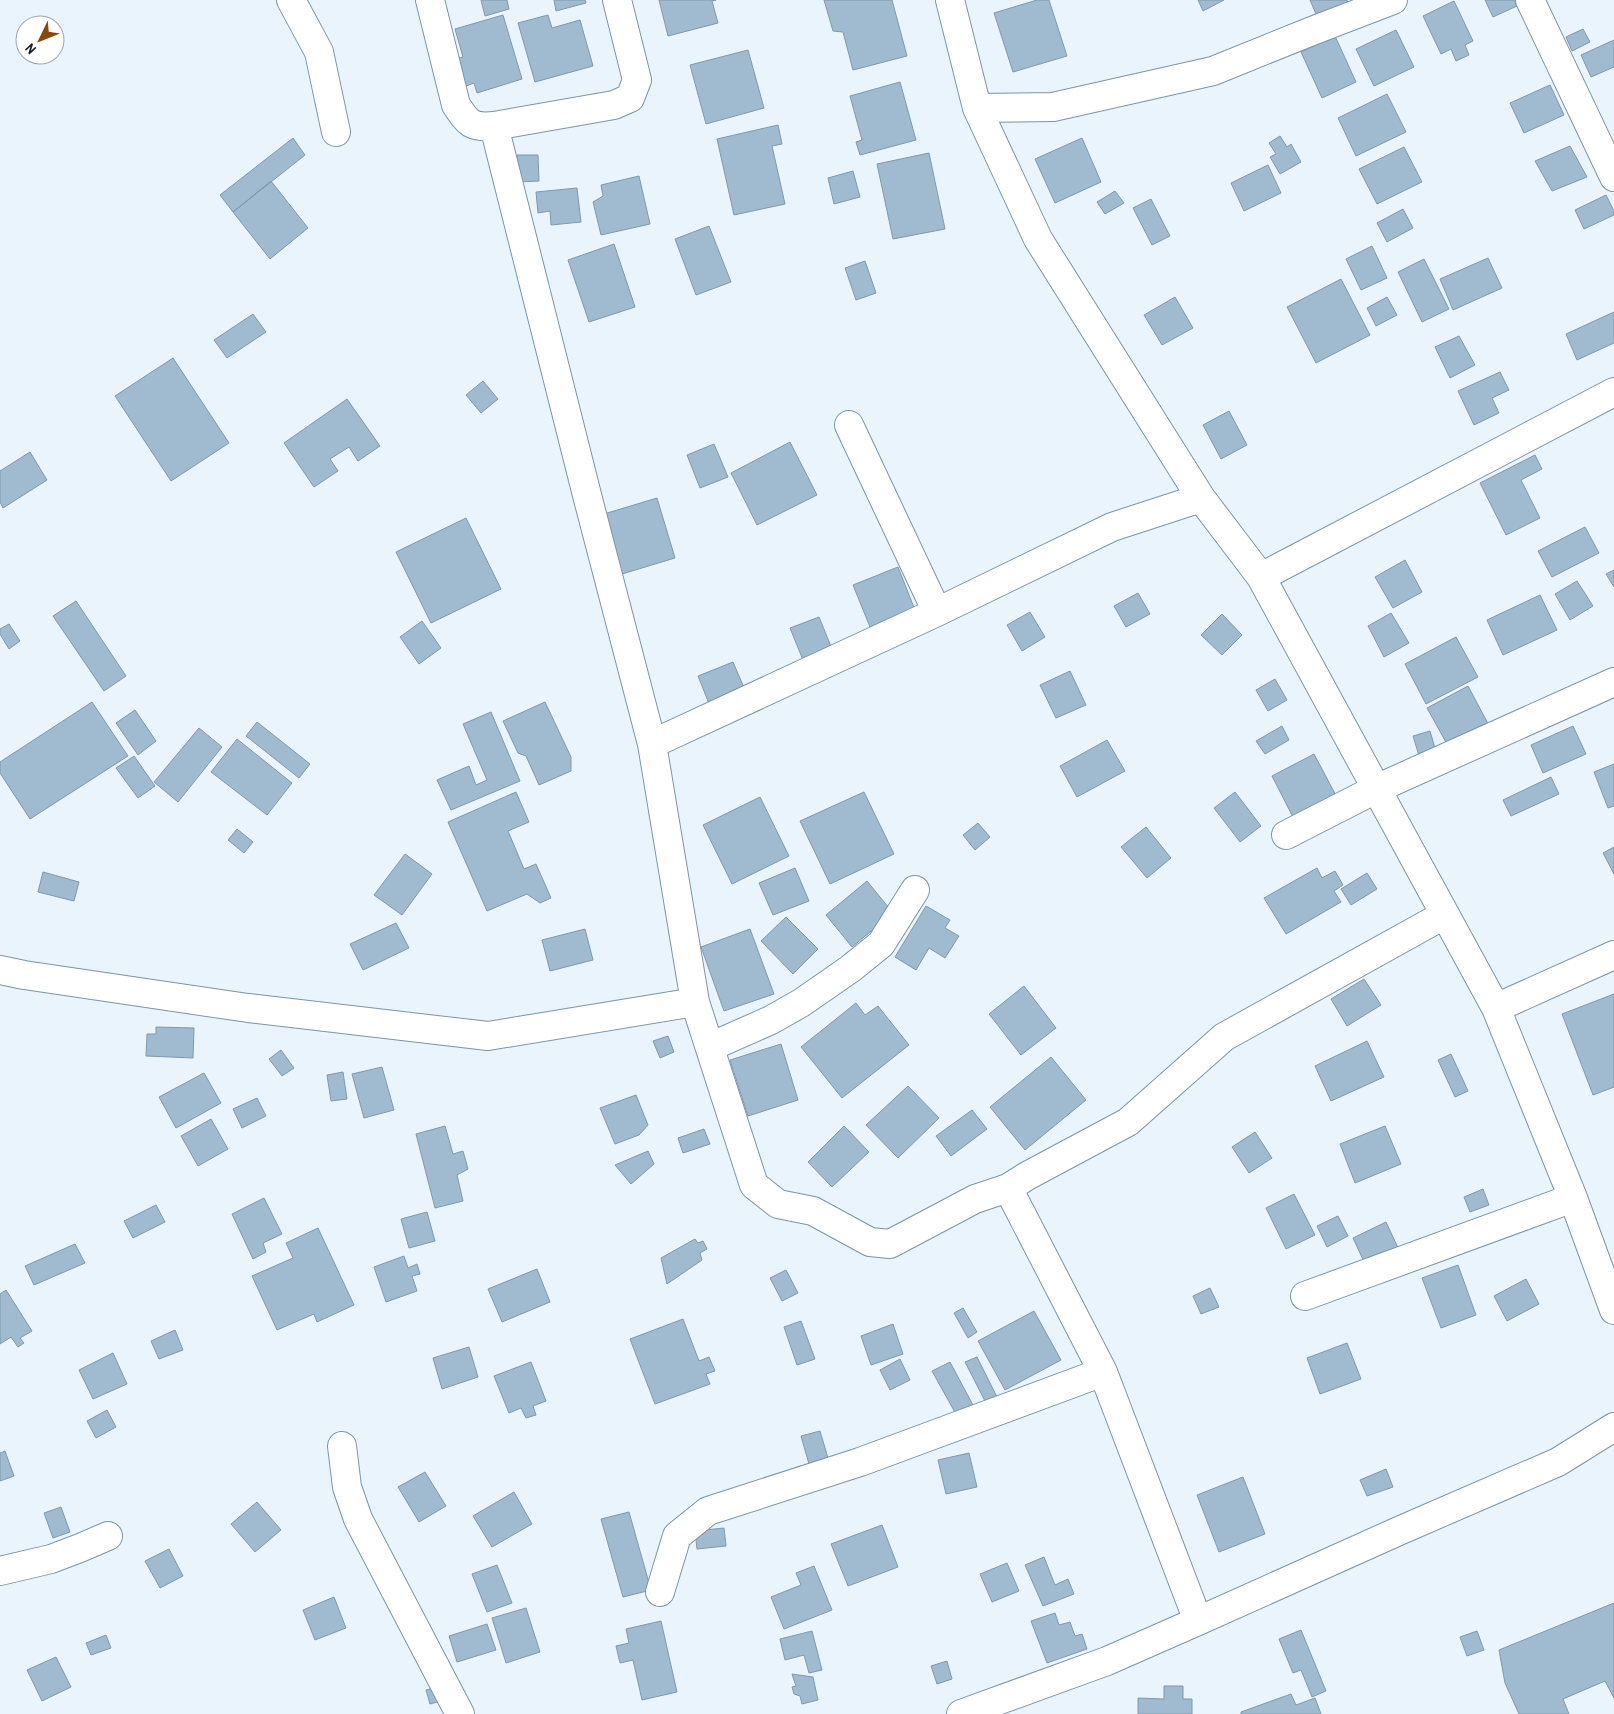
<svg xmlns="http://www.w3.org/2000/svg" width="1614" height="1714" font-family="'Archivo Narrow',sans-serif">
<rect width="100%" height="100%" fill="#e9f4fc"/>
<path fill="#a0bbcf" stroke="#7f99ac" d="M 481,0 L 507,0 L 509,9 L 485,16 Z
M 554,0 L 585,0 L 586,3 L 556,11 Z
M 659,0 L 716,0 L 712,1 L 718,23 L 668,36 Z
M 824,0 L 892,0 L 907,56 L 853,70 L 843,32 L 833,31 Z
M 1037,0 L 1049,0 L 1067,56 L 1013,72 L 994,13 Z
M 1198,0 L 1224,0 L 1203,11 Z
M 1310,0 L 1347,0 L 1350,8 L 1319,21 Z
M 1485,0 L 1514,0 L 1517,6 L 1493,17 Z
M 1454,1 L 1473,41 L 1465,45 L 1469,55 L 1456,61 L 1451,49 L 1441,54 L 1423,16 Z
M 503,15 L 522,79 L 477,93 L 474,83 L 461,88 L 453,60 L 463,57 L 455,29 Z
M 548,15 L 552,28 L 580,20 L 593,66 L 535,82 L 518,23 Z
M 1583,29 L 1590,42 L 1572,51 L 1566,37 Z
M 1396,30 L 1414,67 L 1374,86 L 1356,49 Z
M 1335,36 L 1356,82 L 1322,98 L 1301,52 Z
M 1614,40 L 1614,67 L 1591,77 L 1581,55 Z
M 748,50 L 764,108 L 706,124 L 690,65 Z
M 900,82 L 916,140 L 860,155 L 856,142 L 862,140 L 850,96 Z
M 1550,85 L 1564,115 L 1524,133 L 1510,103 Z
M 1387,94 L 1406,132 L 1356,156 L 1338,118 Z
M 778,125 L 782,144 L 772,146 L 785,204 L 734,215 L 717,139 Z
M 1280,136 L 1287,147 L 1291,144 L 1301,162 L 1280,174 L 1270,157 L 1276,154 L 1269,143 Z
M 293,138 L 305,155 L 233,212 L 220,195 Z
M 1082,138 L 1101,182 L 1055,203 L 1035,159 Z
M 1570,146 L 1587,177 L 1552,191 L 1535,161 Z
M 1404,147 L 1422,182 L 1377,204 L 1359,169 Z
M 929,153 L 945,229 L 893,239 L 877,164 Z
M 517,155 L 538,155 L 539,181 L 518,182 Z
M 1268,165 L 1281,193 L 1244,211 L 1231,183 Z
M 853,171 L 860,197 L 834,204 L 828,178 Z
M 639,176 L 650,224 L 601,235 L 593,202 L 603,196 L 601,185 Z
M 271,181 L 308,228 L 270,259 L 233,212 Z
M 577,188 L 581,222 L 551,225 L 550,211 L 538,213 L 536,192 Z
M 1115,191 L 1124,203 L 1105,214 L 1097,202 Z
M 1606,195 L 1614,211 L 1614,215 L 1584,229 L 1575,210 Z
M 1151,199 L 1170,236 L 1152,245 L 1133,208 Z
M 1403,209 L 1413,228 L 1387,242 L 1377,223 Z
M 709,226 L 731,282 L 696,295 L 675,239 Z
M 614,244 L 635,307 L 589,322 L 568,260 Z
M 1372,246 L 1387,278 L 1361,290 L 1346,259 Z
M 1488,258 L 1502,288 L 1453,310 L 1440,279 Z
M 1424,259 L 1449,309 L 1422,322 L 1398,272 Z
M 865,261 L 876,293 L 856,300 L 845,268 Z
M 1341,279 L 1370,335 L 1316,363 L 1287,307 Z
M 1175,297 L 1193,328 L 1162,345 L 1144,315 Z
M 1387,297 L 1397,315 L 1376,326 L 1367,308 Z
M 1614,312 L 1614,343 L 1577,360 L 1566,334 Z
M 253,314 L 266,332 L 227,358 L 214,340 Z
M 1459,336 L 1475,365 L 1450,378 L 1435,347 Z
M 173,358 L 229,443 L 171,481 L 115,396 Z
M 1500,372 L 1509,390 L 1492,398 L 1499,413 L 1474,425 L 1458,391 Z
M 483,381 L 498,399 L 481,413 L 466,395 Z
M 347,399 L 380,446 L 358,461 L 349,447 L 330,459 L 338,471 L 314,487 L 284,443 Z
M 1229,411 L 1247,445 L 1221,459 L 1203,425 Z
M 790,442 L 817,495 L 757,525 L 731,473 Z
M 714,444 L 728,477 L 700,488 L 687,455 Z
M 30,452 L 47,480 L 3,508 L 0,502 L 0,471 Z
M 1535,455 L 1542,469 L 1521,480 L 1540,518 L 1506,535 L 1480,483 Z
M 657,498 L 675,558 L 622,574 L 604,514 Z
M 466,518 L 501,589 L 431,623 L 396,552 Z
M 1585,527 L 1599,553 L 1552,577 L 1538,551 Z
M 1405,560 L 1422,592 L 1393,608 L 1375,577 Z
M 898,567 L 915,610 L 870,627 L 853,585 Z
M 1614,570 L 1614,587 L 1606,574 Z
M 1577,581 L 1593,606 L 1570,620 L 1555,594 Z
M 1138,593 L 1150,614 L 1126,627 L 1114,606 Z
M 1540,595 L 1557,630 L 1503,655 L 1487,620 Z
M 76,601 L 126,676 L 104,691 L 53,616 Z
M 1030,612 L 1045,637 L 1022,651 L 1007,625 Z
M 1391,613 L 1409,643 L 1384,657 L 1368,626 Z
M 1222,614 L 1242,635 L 1222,655 L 1201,635 Z
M 819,617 L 832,649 L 803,660 L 790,628 Z
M 422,621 L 441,648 L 419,664 L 400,637 Z
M 9,624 L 20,641 L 9,649 L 0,634 L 0,629 Z
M 1456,637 L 1478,677 L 1426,704 L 1405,664 Z
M 733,662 L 748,697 L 712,711 L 698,676 Z
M 1070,671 L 1086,705 L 1056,718 L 1040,685 Z
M 1275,679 L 1287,700 L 1268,711 L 1256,690 Z
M 1468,686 L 1492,731 L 1452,753 L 1427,708 Z
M 92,702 L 128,756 L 30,819 L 0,773 L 0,762 Z
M 545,702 L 571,757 L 571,771 L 539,785 L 526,756 L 518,753 L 503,721 Z
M 135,710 L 156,741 L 138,755 L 116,723 Z
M 491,712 L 520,781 L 451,810 L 437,780 L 469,766 L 476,785 L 487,780 L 463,724 Z
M 257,722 L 310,764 L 299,778 L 246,736 Z
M 1282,726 L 1289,740 L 1265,754 L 1256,741 Z
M 1573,726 L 1586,754 L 1543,773 L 1531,745 Z
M 199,728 L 222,747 L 178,802 L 154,782 Z
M 1430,731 L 1437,755 L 1420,759 L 1413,736 Z
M 237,739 L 292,783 L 267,815 L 211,772 Z
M 1107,740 L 1125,771 L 1077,797 L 1060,766 Z
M 1314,754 L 1340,803 L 1297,825 L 1272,776 Z
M 134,756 L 155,786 L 138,798 L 116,768 Z
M 1614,764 L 1614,806 L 1608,808 L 1594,772 Z
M 1551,777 L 1559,794 L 1511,816 L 1503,800 Z
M 516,792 L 529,822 L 508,831 L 524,869 L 536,864 L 551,898 L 540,903 L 527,894 L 487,911 L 448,822 Z
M 864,792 L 894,854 L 830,884 L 800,821 Z
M 1235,792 L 1261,826 L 1240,842 L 1214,808 Z
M 760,797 L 789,856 L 732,884 L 703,825 Z
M 978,823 L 990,837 L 975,850 L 963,835 Z
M 1146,827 L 1171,858 L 1147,878 L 1121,847 Z
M 237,829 L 253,842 L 244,853 L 228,840 Z
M 1614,847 L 1614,874 L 1603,853 Z
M 405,854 L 432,874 L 402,915 L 374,895 Z
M 795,868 L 809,901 L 773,915 L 759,883 Z
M 1317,868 L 1322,878 L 1335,871 L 1343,885 L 1334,891 L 1341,902 L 1286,934 L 1264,898 Z
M 43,872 L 79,882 L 74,901 L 38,892 Z
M 1367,873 L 1377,889 L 1351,905 L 1341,889 Z
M 867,881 L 893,913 L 852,947 L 826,915 Z
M 926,906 L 950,920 L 945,928 L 959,936 L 945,958 L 929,948 L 916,970 L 895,957 Z
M 786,917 L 818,949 L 793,974 L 761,941 Z
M 396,923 L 409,948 L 363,970 L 350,944 Z
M 585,929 L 593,960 L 550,971 L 542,940 Z
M 750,929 L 774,994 L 724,1011 L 701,947 Z
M 1364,979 L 1381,1005 L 1347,1026 L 1331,999 Z
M 1024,986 L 1056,1028 L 1021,1055 L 989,1014 Z
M 1614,994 L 1614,1087 L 1593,1095 L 1562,1014 Z
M 856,1003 L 865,1015 L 878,1006 L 909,1045 L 842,1098 L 801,1047 Z
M 156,1027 L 194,1028 L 193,1058 L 146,1056 L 147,1034 L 156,1034 Z
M 668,1036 L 674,1052 L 660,1058 L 653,1041 Z
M 1367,1041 L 1384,1077 L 1331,1101 L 1315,1066 Z
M 781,1044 L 798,1100 L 748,1116 L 730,1060 Z
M 281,1050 L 294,1068 L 282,1076 L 269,1059 Z
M 1451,1054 L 1468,1091 L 1455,1097 L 1438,1060 Z
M 1051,1057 L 1086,1100 L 1025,1150 L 990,1107 Z
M 382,1067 L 394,1110 L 364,1118 L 352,1074 Z
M 343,1072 L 347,1099 L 331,1101 L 327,1075 Z
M 204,1073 L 221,1103 L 176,1128 L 159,1097 Z
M 908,1086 L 939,1118 L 898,1158 L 866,1125 Z
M 636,1095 L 648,1125 L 639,1135 L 615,1144 L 600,1108 Z
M 257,1098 L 266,1116 L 242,1128 L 233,1109 Z
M 972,1110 L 987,1129 L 951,1156 L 936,1136 Z
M 211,1119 L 228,1149 L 198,1166 L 181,1136 Z
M 445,1126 L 453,1154 L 463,1151 L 468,1169 L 457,1175 L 463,1201 L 435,1208 L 416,1134 Z
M 844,1126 L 869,1152 L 832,1187 L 808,1162 Z
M 1385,1126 L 1401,1164 L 1355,1183 L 1340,1144 Z
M 704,1129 L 710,1144 L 683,1153 L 678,1138 Z
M 1255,1132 L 1272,1158 L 1249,1173 L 1232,1147 Z
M 648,1151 L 654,1164 L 631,1184 L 615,1165 Z
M 1483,1189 L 1489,1205 L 1470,1212 L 1464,1197 Z
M 1294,1194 L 1315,1235 L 1286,1249 L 1266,1208 Z
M 264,1198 L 282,1234 L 263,1243 L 266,1252 L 253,1259 L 232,1214 Z
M 156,1205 L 165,1222 L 133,1238 L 124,1221 Z
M 427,1212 L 435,1241 L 409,1248 L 401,1219 Z
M 1338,1216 L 1348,1236 L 1327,1247 L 1317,1226 Z
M 1386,1222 L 1399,1250 L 1366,1266 L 1353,1238 Z
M 318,1228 L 354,1305 L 317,1322 L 314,1314 L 277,1330 L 252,1276 L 293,1258 L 286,1243 Z
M 695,1239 L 698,1243 L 703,1241 L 707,1249 L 700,1253 L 702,1260 L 667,1284 L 661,1258 Z
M 75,1244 L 85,1263 L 34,1285 L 25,1266 Z
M 404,1256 L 408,1268 L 417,1264 L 420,1274 L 412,1276 L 417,1291 L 386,1302 L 374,1267 Z
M 1458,1265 L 1476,1315 L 1441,1328 L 1422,1278 Z
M 537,1269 L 550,1302 L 502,1322 L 488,1289 Z
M 786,1270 L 798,1293 L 782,1301 L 770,1278 Z
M 1526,1279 L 1539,1304 L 1507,1321 L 1494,1296 Z
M 1210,1288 L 1219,1307 L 1201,1314 L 1193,1296 Z
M 6,1290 L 32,1331 L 20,1338 L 24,1343 L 18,1347 L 11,1337 L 0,1344 L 0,1294 Z
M 963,1308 L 977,1332 L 968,1338 L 954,1313 Z
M 1034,1311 L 1061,1360 L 1005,1390 L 978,1341 Z
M 683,1319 L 699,1361 L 709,1357 L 715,1371 L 706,1374 L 710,1384 L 655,1404 L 630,1339 Z
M 801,1321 L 815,1359 L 797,1365 L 784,1327 Z
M 893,1324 L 903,1354 L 871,1365 L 861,1336 Z
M 175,1330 L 183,1350 L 159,1359 L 151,1341 Z
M 1347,1343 L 1361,1379 L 1320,1394 L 1307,1358 Z
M 469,1347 L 478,1377 L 442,1389 L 433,1358 Z
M 113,1353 L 127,1384 L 93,1399 L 79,1370 Z
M 977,1357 L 999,1401 L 988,1407 L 965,1362 Z
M 900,1359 L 910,1380 L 890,1390 L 880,1370 Z
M 531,1362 L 546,1401 L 533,1406 L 536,1415 L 526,1418 L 521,1408 L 509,1413 L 494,1376 Z
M 950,1362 L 974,1407 L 957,1416 L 932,1371 Z
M 107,1410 L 116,1427 L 96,1438 L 87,1421 Z
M 820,1431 L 828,1458 L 809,1464 L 801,1436 Z
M 5,1451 L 14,1476 L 0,1481 L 0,1453 Z
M 969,1453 L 977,1487 L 946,1494 L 938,1460 Z
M 1386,1469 L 1393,1487 L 1367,1496 L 1360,1480 Z
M 425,1472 L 446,1506 L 419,1522 L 398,1487 Z
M 1243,1477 L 1265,1534 L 1219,1552 L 1197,1495 Z
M 514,1492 L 532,1524 L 492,1547 L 473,1516 Z
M 257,1502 L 281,1530 L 255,1552 L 231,1524 Z
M 61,1507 L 70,1532 L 53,1538 L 44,1513 Z
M 629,1512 L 651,1590 L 623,1597 L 601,1519 Z
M 882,1525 L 898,1567 L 848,1586 L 831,1544 Z
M 724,1528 L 726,1546 L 697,1549 L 695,1531 Z
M 169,1549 L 183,1576 L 160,1588 L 145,1561 Z
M 1044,1557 L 1055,1585 L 1068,1579 L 1074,1594 L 1043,1606 L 1025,1565 Z
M 1007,1563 L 1019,1591 L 992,1602 L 980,1574 Z
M 497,1565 L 512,1603 L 487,1612 L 472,1574 Z
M 814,1566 L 832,1610 L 784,1629 L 771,1597 L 801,1585 L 796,1573 Z
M 334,1597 L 346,1628 L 315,1640 L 303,1610 Z
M 1614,1603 L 1614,1698 L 1605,1681 L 1563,1699 L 1569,1714 L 1519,1714 L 1505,1683 L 1499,1650 Z
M 526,1608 L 540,1652 L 506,1663 L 492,1618 Z
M 1055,1613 L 1059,1625 L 1070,1622 L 1075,1636 L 1082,1634 L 1087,1649 L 1047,1663 L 1031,1621 Z
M 661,1621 L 677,1692 L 642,1700 L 633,1660 L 620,1663 L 616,1646 L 629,1643 L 626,1629 Z
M 487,1624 L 496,1650 L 457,1662 L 449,1636 Z
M 1301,1630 L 1326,1691 L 1312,1697 L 1301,1670 L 1293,1673 L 1279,1639 Z
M 812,1631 L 822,1670 L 809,1673 L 804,1655 L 785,1660 L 780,1639 Z
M 1477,1631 L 1484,1650 L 1467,1656 L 1460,1637 Z
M 106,1635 L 111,1648 L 91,1655 L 86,1643 Z
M 56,1657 L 71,1687 L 42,1701 L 27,1670 Z
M 947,1661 L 952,1679 L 937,1684 L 931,1666 Z
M 792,1674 L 813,1677 L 818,1700 L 802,1704 L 800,1696 L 794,1694 L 792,1687 L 796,1686 Z
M 441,1686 L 445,1700 L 430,1704 L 426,1690 Z
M 1164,1686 L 1183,1686 L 1183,1699 L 1192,1699 L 1192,1714 L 1138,1714 L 1138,1698 L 1164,1699 Z
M 1291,1694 L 1296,1705 L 1315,1698 L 1321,1714 L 1241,1714 L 1241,1712 Z"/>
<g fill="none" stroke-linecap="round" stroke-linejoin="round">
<g stroke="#7b95a8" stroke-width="30">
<path id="minor" d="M 291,0 L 319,52 L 336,132
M 430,0 L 456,105 C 468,123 471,128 494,126
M 617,0 L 637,80 L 630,98 L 614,105 L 494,126 L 588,499 L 652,744 L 695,1002 L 754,1185 L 778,1204 L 813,1211 L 870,1242 L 890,1244 L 975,1199 L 1008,1188 L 1027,1176 L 1128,1122 L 1224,1037 L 1444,915
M 950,0 L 977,108 L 1038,239 L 1201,498 L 1261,577 L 1496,1008 L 1573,1198 L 1614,1310
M 1530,0 L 1614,177
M 977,108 L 1053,107 L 1213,71 L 1312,31 L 1393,0
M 849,425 L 937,612
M 1261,577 L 1614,392
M 652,744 L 937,612 L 1112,527 L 1201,498
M 1286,835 L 1376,789 L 1614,682
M 0,970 L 24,975 L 248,1008 L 488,1036 L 695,1002
M 1496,1008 L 1614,955
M 710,1047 L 771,1020 L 801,1003 L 850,969 L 881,944 L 915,890
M 1008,1188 L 1103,1372 L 1198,1621
M 1305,1296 L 1573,1198
M 342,1446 L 347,1487 L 358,1519 L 460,1714
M 0,1571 L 51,1559 L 80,1548 L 108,1536
M 660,1592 L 677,1536 L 708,1511 L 860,1462 L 1103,1372
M 961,1714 L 1107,1661 L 1198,1621 L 1401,1530 L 1558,1462 L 1614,1427"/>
</g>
<use href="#minor" stroke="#fff" stroke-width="28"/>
</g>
<g transform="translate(40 40) rotate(227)"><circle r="24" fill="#ffffff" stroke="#a2a6a9"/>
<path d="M0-4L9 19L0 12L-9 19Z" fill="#864a06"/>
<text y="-8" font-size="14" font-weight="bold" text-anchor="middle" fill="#162128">N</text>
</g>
</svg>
